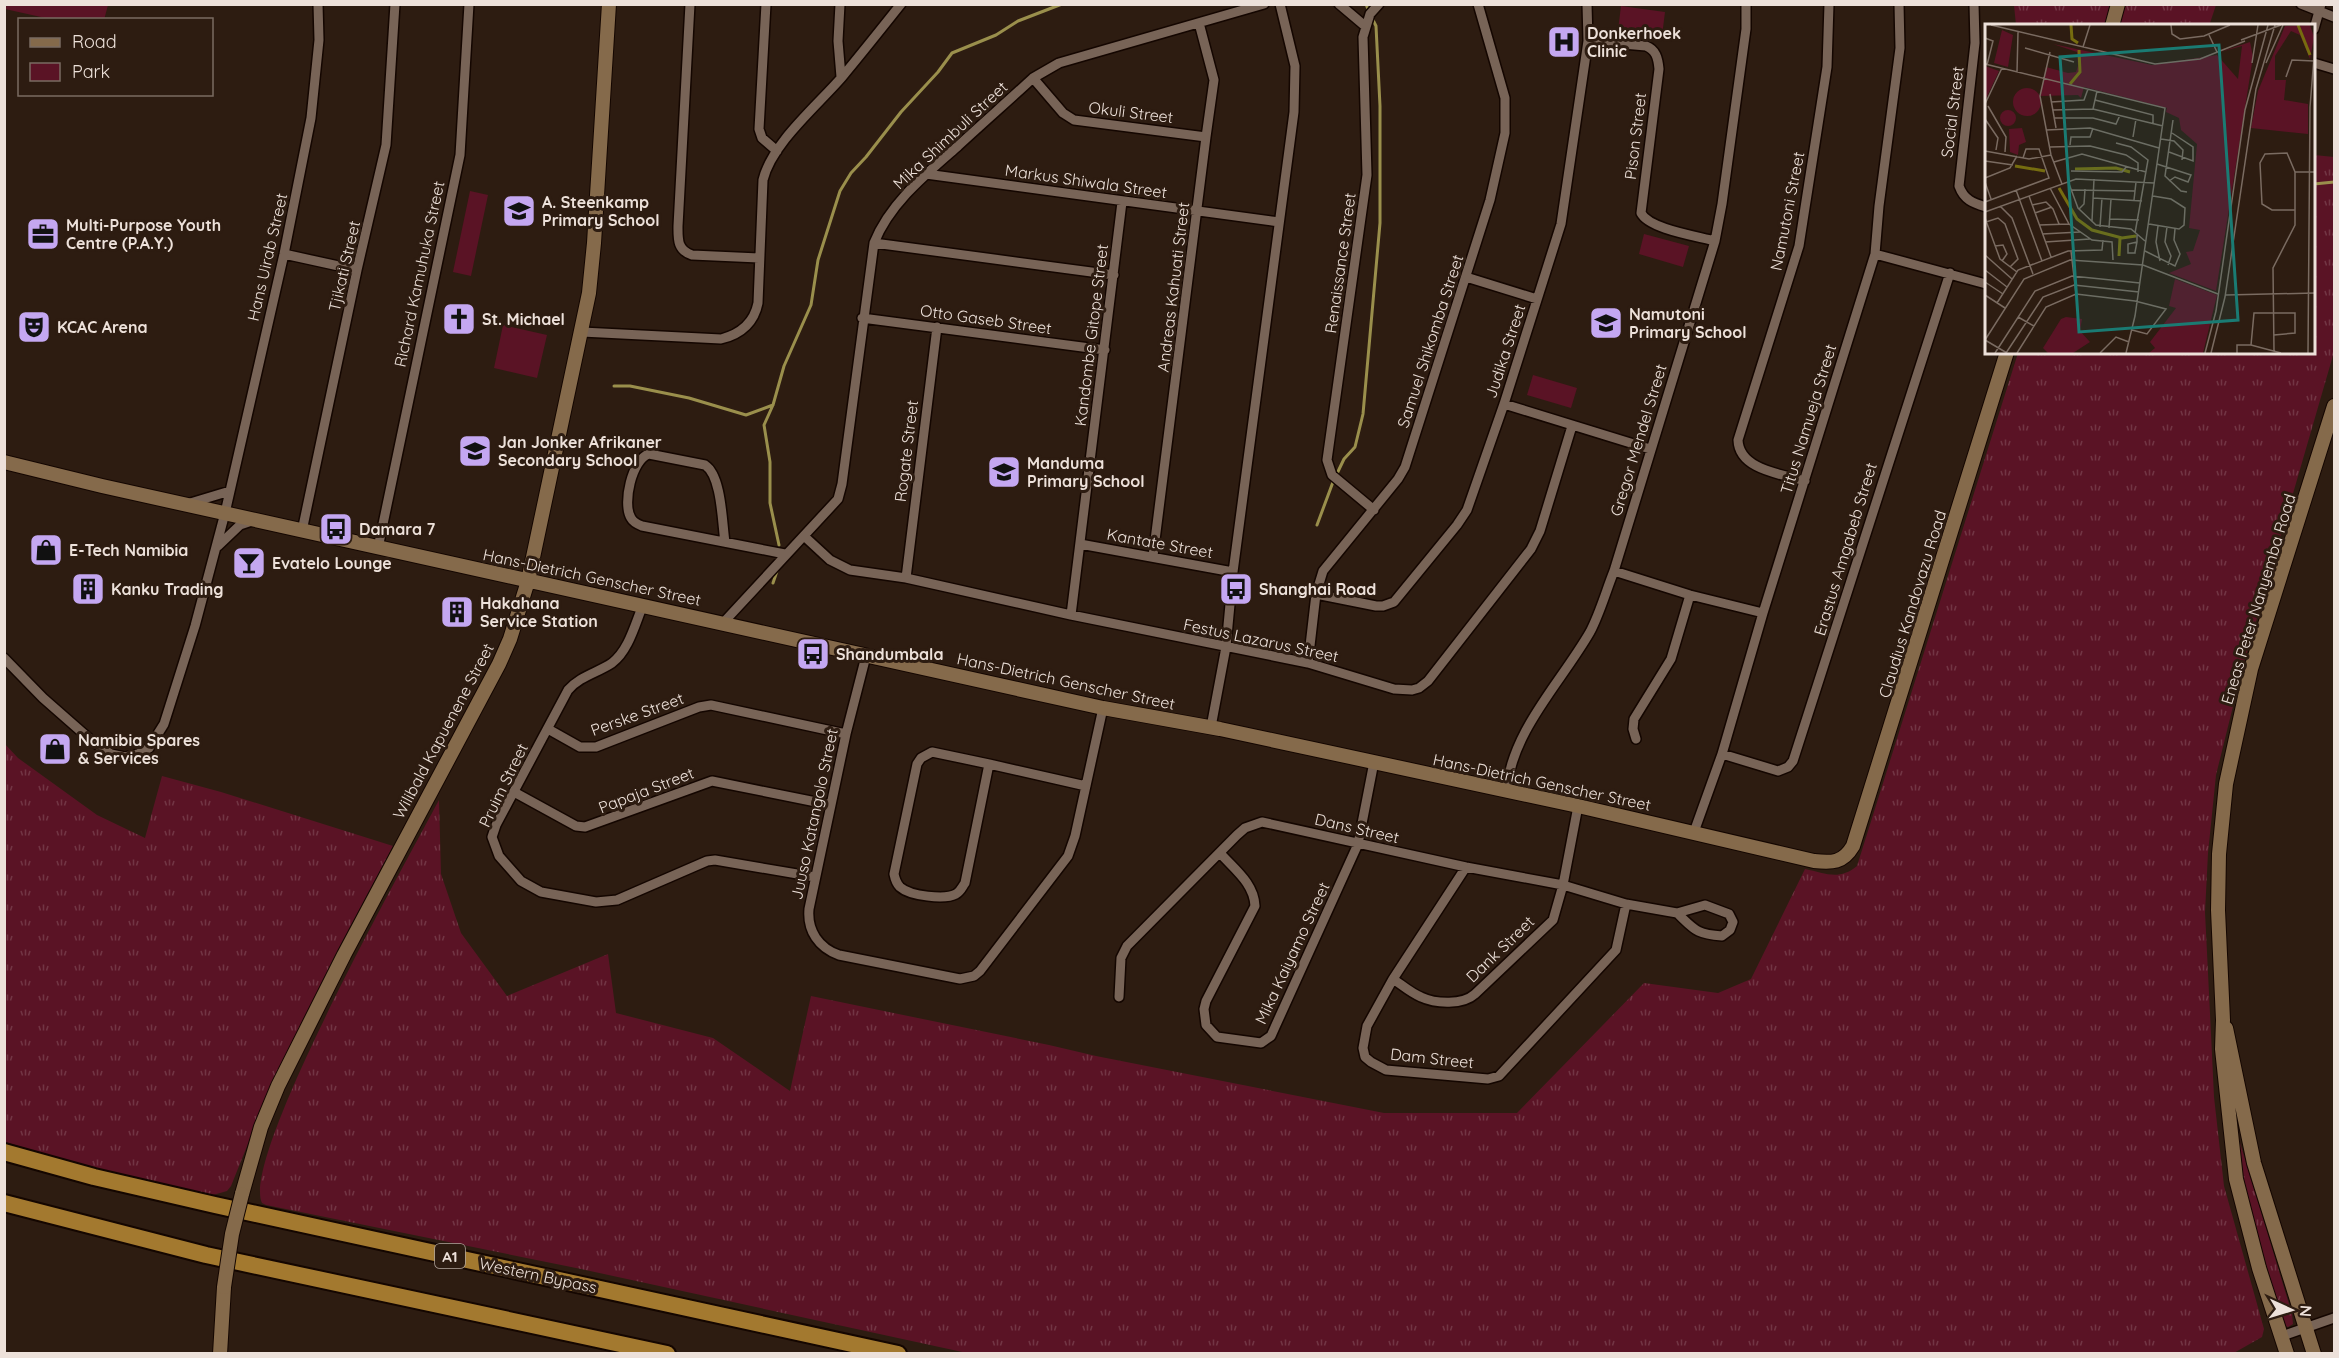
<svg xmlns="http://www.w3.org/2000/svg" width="2339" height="1358" viewBox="0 0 2339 1358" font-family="Quicksand,sans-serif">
<defs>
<pattern id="grass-tufts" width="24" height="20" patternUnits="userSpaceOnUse" patternTransform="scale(1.5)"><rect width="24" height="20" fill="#5a1325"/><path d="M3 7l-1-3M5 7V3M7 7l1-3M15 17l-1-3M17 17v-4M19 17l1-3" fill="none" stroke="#723544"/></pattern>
</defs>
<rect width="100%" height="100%" fill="#2d1c11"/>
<path fill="url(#grass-tufts)" d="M2014,5H2216L2209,26L2016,25Z
M2314,155L2334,157V352L2243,666L2216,775L2208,853L2205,912L2211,1034L2214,1097L2224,1186L2264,1329L2262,1337L2232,1354L967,1353L581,1269L266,1205L262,1203C240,1157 409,857 439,800L441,874L461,933L507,996L608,954L616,1013L713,1038L790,1091L811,996L1049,1045L1096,1056L1384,1113H1517L1644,983L1718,993L1751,979L1805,869C1825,873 1839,881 1857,866L2018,353L2314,352Z
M4,743L18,758L97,815L145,838L162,776L221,792L393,846L335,955L272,1084L231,1186L227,1191L213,1195L96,1169L5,1142Z
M2237,1133L2292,1314L2293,1324L2288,1327L2283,1325L2243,1181Z"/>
<path fill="#5a1325" d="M4,5L5,4L108,5L104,20L50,19L5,9Z
M1621,6L1665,12L1662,36L1618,30Z
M470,191L488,195L471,276L453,272Z
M1644,234L1689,246L1683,267L1639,254Z
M503,325L547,335L537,378L494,368Z
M1533,375L1577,388L1571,408L1527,395Z"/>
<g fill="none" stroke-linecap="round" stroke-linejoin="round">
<path stroke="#9a8f4c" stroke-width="3" d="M1366,4L1369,12
M2314,184L2334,182
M614,386H630L689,398L746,415L773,405
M1317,525L1333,482L1344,459L1355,447L1363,414L1380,223V106L1376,26L1372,18
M779,545L770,503V462L764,425L773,405L784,366L811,305L818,260L840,191L851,173L866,157L901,112L938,72L952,53L996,35L1018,21L1062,4
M773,583L778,568"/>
<defs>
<path id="street" d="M690,4L678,226C678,239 677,250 692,255L759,258
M766,4L759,129L762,138L777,151
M840,4L838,41L841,77
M1339,4L1365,26
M1974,4L1975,43L1959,186C1964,200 1973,203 1986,207
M2301,4L2334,17
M2314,29L2321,4
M1588,41L1646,46C1656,50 1658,58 1659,69L1641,213C1649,229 1697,236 1715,241
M2314,63L2334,69
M1033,78L1063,113L1074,120L1206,137
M926,174L1279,222
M874,243L1114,275
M284,254L357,270
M1875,254L1986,284
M1466,277L1537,299
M862,318L1105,350
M582,332L721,339C741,334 754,323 758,303L763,180C772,143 817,106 842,77C862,53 881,29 901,4
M1504,404L1650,449
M1805,481C1782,474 1739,470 1738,440L1799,246L1827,67L1829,4
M187,504L230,491
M1374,510L1332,475L1327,460L1367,175L1363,37L1370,14L1379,4
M302,531L357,270L386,145L395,4
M804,536L830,560L850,570L906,578L1071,615L1308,663L1394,689L1412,690L1419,688L1428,681L1531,549L1540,531L1572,426
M725,542C722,523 722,476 705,465L649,454C632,459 622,504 631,518C633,522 637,524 642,526L785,554
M1080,544L1233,572
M218,546L240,525L252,521
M378,548L460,155L469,4
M1153,556L1206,137L1214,80L1199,23
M1614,571L1690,595L1763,613
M906,578L937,327
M1316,594L1376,606H1383L1394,602L1457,525L1467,510L1504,404L1561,224L1588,41L1587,4
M643,605C635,624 629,650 612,663C597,673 580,676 568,690L496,825L492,837L499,856L521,881L541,892L596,902L617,900L707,861L715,860L815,877
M1071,615L1122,202
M723,623L838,499L842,484L874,243C890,203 926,174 958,146C983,123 1008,101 1033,78L1059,63L1264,4
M866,656L846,734L809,909C807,931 819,948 839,955L960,979L974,976L980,971L1068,856L1075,836L1103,708
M4,658L43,698L92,741L111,754L125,757L138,754L149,748L164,724L195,626L225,513L284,254L311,118L319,40L318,4
M1308,663L1316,594L1323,571L1398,479L1405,467L1490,200L1505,133V98L1478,4
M1211,727L1226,647L1233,572L1294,112L1295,66L1280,4
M548,729L580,747H596L699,707L711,705L846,734
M1636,739L1633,729L1634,719L1671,659L1690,595
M932,752L989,764L965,883C962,887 961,891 956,894C945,900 910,896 900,887C896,883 895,879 894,874L917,764L921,758Z
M1722,754L1778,771L1788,767L1793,761L1950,273
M989,764L1086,786
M1506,791C1513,729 1560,684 1590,632C1600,613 1606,591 1614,571L1715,241L1722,204L1746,29V4
M514,792L576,826L585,827L712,781L831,805
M1694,832L1722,754L1763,613L1875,254L1879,206L1900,48L1899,4
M1220,853C1234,869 1254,883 1255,906L1206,1001L1204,1009L1206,1025L1217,1037L1261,1043L1271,1036L1275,1027L1358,844L1374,762
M1466,867L1393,979L1367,1026L1363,1048L1365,1057L1371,1062L1386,1070L1488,1079L1499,1076L1616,950L1626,904
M1393,979C1402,985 1411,993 1421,997C1436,1004 1463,1005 1475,994L1553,920L1563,885L1578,806
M1119,997L1121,958L1127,946L1237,835L1245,828L1262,822L1466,867L1563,885L1626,904L1677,913L1705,905L1729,914L1733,922L1730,930L1722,936C1696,934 1695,930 1677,913
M2282,1336L2334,1318"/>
<path id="secondary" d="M2112,26L2118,4
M4,462L102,486L1103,708L1220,729L1578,806L1814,861C1832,863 1843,863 1853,846L2007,352
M2226,1028L2254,1163L2314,1354
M242,1194L261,1127L278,1086L344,955L499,664L510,639L528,581L589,293L594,243L609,4
M220,1354L224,1287
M2287,1354L2259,1268L2236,1179L2222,1049L2223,1020L2218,910L2219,854L2226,784L2251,669L2334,406"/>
<path id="highway" d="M4,1152L94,1177L215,1205L898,1354
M4,1203L206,1255L667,1354"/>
</defs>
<use href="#street" stroke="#140600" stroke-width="12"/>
<use href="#secondary" stroke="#140600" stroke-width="16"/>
<use href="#highway" stroke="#140600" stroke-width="20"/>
<use href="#street" stroke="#786457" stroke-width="9"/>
<use href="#secondary" stroke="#856a4b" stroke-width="14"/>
<use href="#highway" stroke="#a3792f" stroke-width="16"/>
<defs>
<path id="secondary-bridge" d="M224,1287L232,1234L242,1194"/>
</defs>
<use href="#secondary-bridge" stroke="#140600" stroke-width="16" stroke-linecap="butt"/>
<use href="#secondary-bridge" stroke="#856a4b" stroke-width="14"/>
</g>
<defs>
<symbol id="hospital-square" viewBox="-11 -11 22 22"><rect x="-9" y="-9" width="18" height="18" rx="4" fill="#c4a7f1" stroke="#2d1c11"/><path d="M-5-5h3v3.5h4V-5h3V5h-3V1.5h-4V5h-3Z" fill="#111"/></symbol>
<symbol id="school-square" viewBox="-11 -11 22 22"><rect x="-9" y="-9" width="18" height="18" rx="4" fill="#c4a7f1" stroke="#2d1c11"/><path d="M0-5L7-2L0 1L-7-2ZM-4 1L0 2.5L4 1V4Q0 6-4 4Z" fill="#111"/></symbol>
<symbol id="office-square" viewBox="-11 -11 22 22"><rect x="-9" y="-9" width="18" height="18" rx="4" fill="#c4a7f1" stroke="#2d1c11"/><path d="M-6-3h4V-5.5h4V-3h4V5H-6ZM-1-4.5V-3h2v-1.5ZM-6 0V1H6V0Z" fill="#111"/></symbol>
<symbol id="church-square" viewBox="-11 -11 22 22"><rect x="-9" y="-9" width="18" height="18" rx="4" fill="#c4a7f1" stroke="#2d1c11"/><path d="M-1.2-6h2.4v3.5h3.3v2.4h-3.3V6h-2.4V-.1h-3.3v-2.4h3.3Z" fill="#111"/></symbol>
<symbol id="theatre-square" viewBox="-11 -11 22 22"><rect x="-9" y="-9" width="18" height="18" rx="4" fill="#c4a7f1" stroke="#2d1c11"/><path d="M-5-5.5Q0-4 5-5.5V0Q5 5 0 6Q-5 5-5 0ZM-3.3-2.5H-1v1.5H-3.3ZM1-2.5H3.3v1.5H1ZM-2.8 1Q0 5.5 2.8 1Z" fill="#111"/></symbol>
<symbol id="bus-square" viewBox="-11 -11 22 22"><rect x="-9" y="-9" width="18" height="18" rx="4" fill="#c4a7f1" stroke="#2d1c11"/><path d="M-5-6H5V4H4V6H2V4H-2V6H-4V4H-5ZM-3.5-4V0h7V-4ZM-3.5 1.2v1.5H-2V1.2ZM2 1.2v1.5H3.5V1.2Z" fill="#111"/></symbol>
<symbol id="shop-square" viewBox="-11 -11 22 22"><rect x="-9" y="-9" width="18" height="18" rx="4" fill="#c4a7f1" stroke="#2d1c11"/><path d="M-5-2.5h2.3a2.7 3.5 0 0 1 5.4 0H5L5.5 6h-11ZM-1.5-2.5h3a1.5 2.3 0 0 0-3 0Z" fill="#111"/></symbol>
<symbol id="bar-square" viewBox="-11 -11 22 22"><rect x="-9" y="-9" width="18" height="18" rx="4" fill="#c4a7f1" stroke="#2d1c11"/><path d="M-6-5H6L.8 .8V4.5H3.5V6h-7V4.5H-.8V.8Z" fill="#111"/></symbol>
<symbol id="building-square" viewBox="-11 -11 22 22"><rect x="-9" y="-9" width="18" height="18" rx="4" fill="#c4a7f1" stroke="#2d1c11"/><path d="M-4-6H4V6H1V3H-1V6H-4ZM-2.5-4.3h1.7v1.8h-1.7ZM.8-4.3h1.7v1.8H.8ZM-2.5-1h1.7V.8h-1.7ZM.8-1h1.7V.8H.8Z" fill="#111"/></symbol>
</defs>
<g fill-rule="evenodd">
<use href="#hospital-square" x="1545" y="23" width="38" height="38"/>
<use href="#school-square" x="500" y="192" width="38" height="38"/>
<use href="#office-square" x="24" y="215" width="38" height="38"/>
<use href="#church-square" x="440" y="300" width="38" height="38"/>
<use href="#school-square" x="1587" y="304" width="38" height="38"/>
<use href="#theatre-square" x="15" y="308" width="38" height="38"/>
<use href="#school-square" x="456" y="432" width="38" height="38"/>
<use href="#school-square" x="985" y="453" width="38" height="38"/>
<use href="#bus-square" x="317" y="510" width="38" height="38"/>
<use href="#shop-square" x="27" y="531" width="38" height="38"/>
<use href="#bar-square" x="230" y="544" width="38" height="38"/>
<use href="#building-square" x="69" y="570" width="38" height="38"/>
<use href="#bus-square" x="1217" y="570" width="38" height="38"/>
<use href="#building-square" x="438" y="593" width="38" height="38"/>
<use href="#bus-square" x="794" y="635" width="38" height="38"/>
<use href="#shop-square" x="36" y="730" width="38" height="38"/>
</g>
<g text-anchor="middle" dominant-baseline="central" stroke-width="6" stroke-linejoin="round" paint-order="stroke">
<rect fill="#2d1c11" stroke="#b3a69e" stroke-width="1.5" x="435" y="1244" width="30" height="24" rx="4.5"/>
<g font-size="15" font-weight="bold" fill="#ede1da">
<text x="450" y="1256">A1</text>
</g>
<g font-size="16" font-weight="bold" fill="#ede1da" stroke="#2d1c11" text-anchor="start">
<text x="1587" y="33">Donkerhoek<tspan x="1587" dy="18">Clinic</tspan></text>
<text x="542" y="202">A. Steenkamp<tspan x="542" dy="18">Primary School</tspan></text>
<text x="66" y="225">Multi-Purpose Youth<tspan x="66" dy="18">Centre (P.A.Y.)</tspan></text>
<text x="1629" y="314">Namutoni<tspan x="1629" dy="18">Primary School</tspan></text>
<text x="482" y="319">St. Michael</text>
<text x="57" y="327">KCAC Arena</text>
<text x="498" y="442">Jan Jonker Afrikaner<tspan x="498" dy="18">Secondary School</tspan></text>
<text x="1027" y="463">Manduma<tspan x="1027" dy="18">Primary School</tspan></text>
<text x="359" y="529">Damara 7</text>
<text x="69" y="550">E-Tech Namibia</text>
<text x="272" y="563">Evatelo Lounge</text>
<text x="111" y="589">Kanku Trading</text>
<text x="1259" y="589">Shanghai Road</text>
<text x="480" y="603">Hakahana<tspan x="480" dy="18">Service Station</tspan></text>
<text x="836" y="654">Shandumbala</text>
<text x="78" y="740">Namibia Spares<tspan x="78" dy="18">&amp; Services</tspan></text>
</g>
<g font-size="16" fill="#ede1da" stroke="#2d1c11">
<text transform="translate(1131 112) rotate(7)">Okuli Street</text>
<text transform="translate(1952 112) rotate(-83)">Social Street</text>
<text transform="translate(950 135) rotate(-43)">Mika Shimbuli Street</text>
<text transform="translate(1635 136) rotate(-83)">Pison Street</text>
<text transform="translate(1086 181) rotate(8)">Markus Shiwala Street</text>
<text transform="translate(1787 211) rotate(-79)">Namutoni Street</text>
<text transform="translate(267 257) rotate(-77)">Hans Uirab Street</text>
<text transform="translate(1340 263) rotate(-82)">Renaissance Street</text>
<text transform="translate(344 266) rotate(-77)">Tjikati Street</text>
<text transform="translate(419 274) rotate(-78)">Richard Kamuhuka Street</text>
<text transform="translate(1173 287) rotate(-83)">Andreas Kahuati Street</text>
<text transform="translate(986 319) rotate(8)">Otto Gaseb Street</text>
<text transform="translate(1091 335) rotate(-83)">Kandombe Gitope Street</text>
<text transform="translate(1430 341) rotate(-72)">Samuel Shikomba Street</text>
<text transform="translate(1505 351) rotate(-72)">Judika Street</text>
<text transform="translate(1808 419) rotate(-73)">Titus Namueja Street</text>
<text transform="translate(1638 440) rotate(-73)">Gregor Mendel Street</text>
<text transform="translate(906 451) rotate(-83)">Rogate Street</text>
<text transform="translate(1160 543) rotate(10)">Kantate Street</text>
<text transform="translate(1845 549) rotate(-73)">Erastus Amgabeb Street</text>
<text transform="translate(592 577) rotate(12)">Hans-Dietrich Genscher Street</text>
<text transform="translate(2258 599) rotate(-73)">Eneas Peter Nanyemba Road</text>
<text transform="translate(1912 604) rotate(-73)">Claudius Kandovazu Road</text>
<text transform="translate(1261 640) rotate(12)">Festus Lazarus Street</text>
<text transform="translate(1066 681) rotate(12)">Hans-Dietrich Genscher Street</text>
<text transform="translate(637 714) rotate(-20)">Perske Street</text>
<text transform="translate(443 731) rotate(-62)">Wilibald Kapuenene Street</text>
<text transform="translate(1542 782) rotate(12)">Hans-Dietrich Genscher Street</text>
<text transform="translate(503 785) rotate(-64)">Pruim Street</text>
<text transform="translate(646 790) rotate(-21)">Papaja Street</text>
<text transform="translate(814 814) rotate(-78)">Juuso Katangolo Street</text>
<text transform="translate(1357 828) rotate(13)">Dans Street</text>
<text transform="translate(1500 949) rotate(-44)">Dank Street</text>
<text transform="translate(1292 953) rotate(-65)">Mika Kaiyamo Street</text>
<text transform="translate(1432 1058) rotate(6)">Dam Street</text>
<text transform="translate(538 1275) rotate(12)">Western Bypass</text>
</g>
</g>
<g transform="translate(1985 24)">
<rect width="330" height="330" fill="#2d1c11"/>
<path d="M325,1L329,13L325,35L315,11L306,7L290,32V56H301L299,76L323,80V110L266,104L273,67L300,2ZM17,6L28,11L23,43L9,39ZM265,18L268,33L231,267L184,249L206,240L201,228L208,227L215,206L204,204L212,120L196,106L194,94L181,88L182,84L99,63L96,74L93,71L55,72L61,43L83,49L91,48L93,42L92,28L68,20L167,41L232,31L253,55L257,22L235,28ZM37,104L41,118L34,121L33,131L25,128L24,105ZM190,255L232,271L218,329H164L170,324L165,318L191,284L184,282Z" fill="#5a1325"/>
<path d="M0,42L14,47L0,77Z" fill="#5a1325"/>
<path d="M28 78a14 14 0 1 1 28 0a14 14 0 1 1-28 0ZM15 94a8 8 0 1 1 16 0a8 8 0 1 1-16 0ZM81,293L97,295L95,307L105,318L88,329H63L58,324L76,295Z" fill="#5a1325"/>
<path fill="none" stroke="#766c0f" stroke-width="3" d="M86,1L87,15L93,19M313,1L325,31M85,60L95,48L94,26M30,142L60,147M90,145L131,144L145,148M74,164L92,195L107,206L137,214L151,212M134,232L135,214"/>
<path fill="none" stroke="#7a6b61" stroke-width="1.5" d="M6,1L170,40L215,35L260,17M186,1L187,10L195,15L219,12L245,1M224,11L232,28M0,14L8,17L2,41M256,16L296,1M98,23L105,1M40,24L89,38M65,28L55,72L66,131L77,160M267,39L273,1M281,39L298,1M0,40L180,84L150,292L141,329M32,48L33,8M301,53L307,36L329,37M65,70L71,104M110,76L168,91V99M66,78L99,76L103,65M0,80L17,44M3,82L21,113L20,128M108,85L112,67M68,86L108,85L178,102M69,94H108L131,100L135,91M0,95L13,114L11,126M187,103L188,96L180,152L196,167L202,168M61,106L105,104L174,124M148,113L151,95M176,115L189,117L198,126L197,136M131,119L146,123L163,136L150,209M85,121L86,113H105L108,104M65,123L105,122L141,131L153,139V148M0,127L44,135L66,131M184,128L208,137V123L187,109M0,137L28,141M69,138L97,130L161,148M172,140L206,151L203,158L190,153L184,157M86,147L137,148L142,142M310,148H330M0,154L25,144L32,132M83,157L93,184L111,201L146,205L160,217M0,158L6,175M65,164L84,200L107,216L127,218L128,236M31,166L57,237M87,166L150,167M44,172L66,233M108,174L157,177M149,176L151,158M0,178L64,154L54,125H41L38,134M47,181L61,178L68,185L74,200M15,182L27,194L48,250M94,185L99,180L100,165M0,188L91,155L169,159M50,189L67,183M0,194L15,235L32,248M125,195L154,196M107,197L109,155M1,198L13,194L20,200L33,235L25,243M164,200L194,205L199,201L200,184L186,175L168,172M54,201L84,200M173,202L171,218L175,237M115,203L117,174M182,203L180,218L186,232L183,241M124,204L126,175M57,210L95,208M60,218L105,215M152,218L143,220V229H150V228L152,218V211M10,222L18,221L22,230L17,237M86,227L91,270M160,227L190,242L195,230L189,216L190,205M0,231L27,255M0,246L22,263M0,258L18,270M0,271L20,284M241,271L330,269M12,279L33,246L83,227L117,226L118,216M33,293L49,302M0,316L39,255L85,236L158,241L233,270M0,316L22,329M266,321L269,289H310V309L289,311M289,327L288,244L310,201V148L302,129L280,130L275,139L277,180L287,186H310M10,329L50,267L87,252L155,259M21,329L58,273L89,261L154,268M32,329L61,283L91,270L150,277L181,285L162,310L147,306M115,329L131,313L144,318M220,329L231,287L260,86L283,1M226,329L240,273L271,65L290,1M252,329V321H266L296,329M323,329L325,83L330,21"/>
<path fill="#1a7b73" fill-opacity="0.15" stroke="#1a7b73" stroke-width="3" d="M234,21L253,296L94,308L75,33Z"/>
<rect width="330" height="330" fill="none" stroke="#ede1da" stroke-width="3"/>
</g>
<rect width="2339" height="1358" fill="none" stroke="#ede1da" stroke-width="12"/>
<rect x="18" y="18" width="195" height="78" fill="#2d1c11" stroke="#7a6b61" stroke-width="1.5"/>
<rect x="30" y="38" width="30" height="9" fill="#856a4b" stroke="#7a6b61" stroke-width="1.5"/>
<text x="72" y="48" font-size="18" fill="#ede1da">Road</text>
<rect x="30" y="63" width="30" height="18" fill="#5a1325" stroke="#7a6b61" stroke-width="1.5"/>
<text x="72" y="78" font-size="18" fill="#ede1da">Park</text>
<g transform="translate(2291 1310) rotate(94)" stroke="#2d1c11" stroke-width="4.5" paint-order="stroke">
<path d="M0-4.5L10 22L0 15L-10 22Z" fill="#ede1da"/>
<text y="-9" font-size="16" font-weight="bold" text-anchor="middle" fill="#ede1da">N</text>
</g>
</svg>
